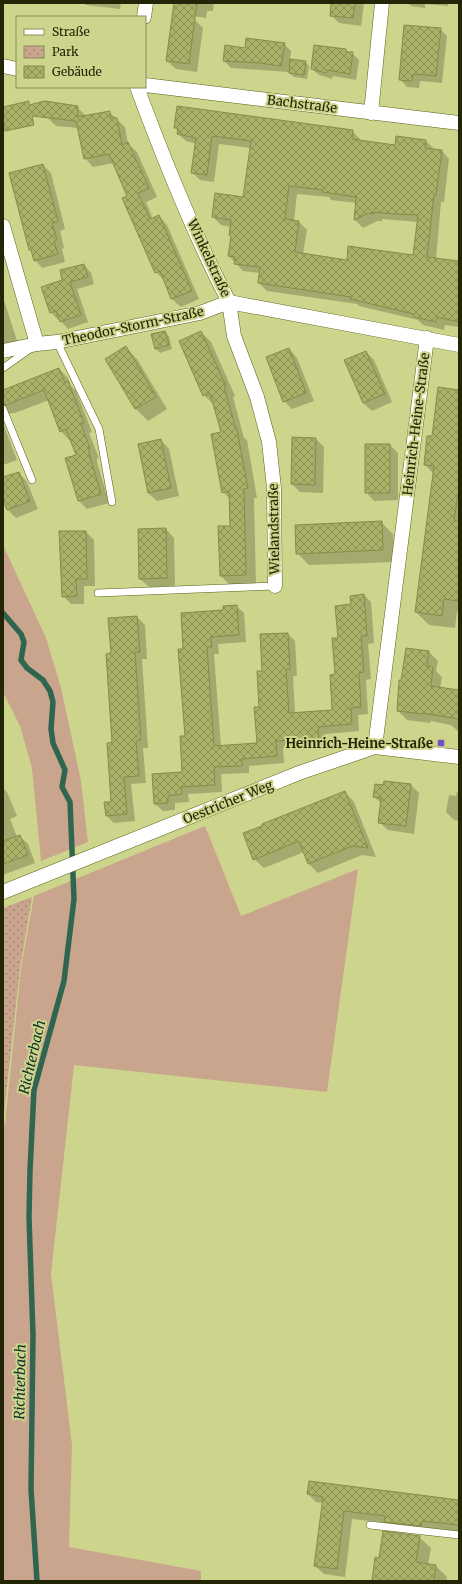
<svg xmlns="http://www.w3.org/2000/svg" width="462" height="1584" viewBox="0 0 462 1584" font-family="Merriweather,serif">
<defs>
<pattern id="park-dots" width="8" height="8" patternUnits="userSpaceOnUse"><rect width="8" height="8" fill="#caa58e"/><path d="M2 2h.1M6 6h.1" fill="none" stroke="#a48672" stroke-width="1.8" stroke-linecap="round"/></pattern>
<pattern id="building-cross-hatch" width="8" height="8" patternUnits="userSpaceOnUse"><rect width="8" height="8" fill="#aab169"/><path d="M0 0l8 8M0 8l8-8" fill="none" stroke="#8a9054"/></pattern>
</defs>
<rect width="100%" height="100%" fill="#cdd48b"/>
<path fill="#caa58e" d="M3,545L46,638L61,688L81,781L88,842L41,861L32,768L20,726L3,692Z
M205,826L241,916L358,869L327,1092L74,1065L51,1274L72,1445L69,1547L201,1571V1581H3V1124H5L21,968L34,896Z"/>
<path fill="url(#park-dots)" d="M32,897L20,968L3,1123V908Z"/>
<path fill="#0003" fill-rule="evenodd" d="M84,3H121L120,9L86,5Z
M187,3H214L213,11H207L206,18L193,16Z
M332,3H364L361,26L339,23L331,15Z
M408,3H449L448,6L425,4V8L411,6Z
M194,19L203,28L197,72L176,69L167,61Z
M440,29L447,36L442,83L420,81L419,88L407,87L400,79Z
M284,44L291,51L290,60L305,62L309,66L307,79L294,77L288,72L231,68L224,61L226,46L246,49Z
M346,50L349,53H352L359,60L356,80L333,76L332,79L319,75L312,69Z
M77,107L86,116L109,112L125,127L128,144L137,152L157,197L146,202L153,219L159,216L167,225L199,299L181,307L172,299L165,281L156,272L128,197L114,163L93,167L85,158L79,128L56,126L47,117Z
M175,127L352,131L360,139V141L396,147L426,141L434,149L442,151L449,159L444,202H441L436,259L459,262V327L445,325L444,330L423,325L418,320L359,306L357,304L267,291L259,283L260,273L243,271L229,256L232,237L230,235L231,227L221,225L213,217L216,194L244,198L251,148L219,144L214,182L200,180L192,172L196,144L186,141L178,134V131ZM297,194L329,197L331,200L357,203L355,220L363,228L377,221H382V219L418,222L414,256L347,261L303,254L307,230L299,222L294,221Z
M43,165L51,173L65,229L60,231L64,248L62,249L65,262L42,268L35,260L30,249Z
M84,265L91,273L94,284L77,289L88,322L68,329L59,319L58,320L51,312L63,281Z
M3,297L19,347L3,348Z
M165,332L169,336L172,349L160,353L156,349Z
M201,332L211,342L235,396L233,397L244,438L247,440L257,498H254L256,585L231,586L221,576L231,527L230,499L223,492L222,433L214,405L204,395Z
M125,347L137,359L167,409L148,421L136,409L106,359Z
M289,349L297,358L314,401L292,409L284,401Z
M366,352L374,360L392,402L372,411L363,403L346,360Z
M59,369L68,378L71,386L76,391L92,432L89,433L99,458H97V462L109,503L87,509L79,501L78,456L71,439L69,440L61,431L49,400L15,413H11L3,418V391Z
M459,391V612L457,611L455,628L429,625L416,612L434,474L425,465L433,437Z
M3,423L17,460L3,465Z
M316,439L324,447L323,493L300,492L292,484Z
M161,440L169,449L179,496L157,501L148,493Z
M390,445L398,453V500L374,501L366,492Z
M19,473L27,482L38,509L16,518L8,510L3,497V478Z
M381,522L393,534L395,562L309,565L297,553Z
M166,529L174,538L175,586L149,587L140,579Z
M60,532H86L94,540L95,586H84V604H71L63,596Z
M364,595L371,602L374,643L368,644L371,679L366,680L368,714L358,715L359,731L325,734L326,748L313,749L310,747L283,748L284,763L249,766V773L221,774L222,792L188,794L189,802L175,803V810L163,811L155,804L184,773L186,737L184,649L224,611L236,606L244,613L246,642L218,644L219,654H214L221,747L258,744L263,672L288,634L295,641L297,676H293L295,713L333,711L339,639L352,605Z
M137,617L145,625L147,659H142L148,748H143L146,783L131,784L135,821L114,823L107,816L112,803L114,743L112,654Z
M429,652L438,661L436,671L442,677L440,689L459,691V732L451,725L431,721L430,723L407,720L398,711Z
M411,785L419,793L414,834L388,830L379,822L382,804L374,797Z
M3,788L7,792L17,816L10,819L17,837L19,836L28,844L35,863L3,875Z
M345,792L354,802L376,857L362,855L318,873L308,863L304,852L264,868L254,859Z
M457,792H459V821L454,820L446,812L449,795L456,796Z
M308,1494L459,1501V1532L393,1529L387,1523L352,1519L345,1577L324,1574L315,1566L324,1503L316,1502Z
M419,1537L431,1548L428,1565L436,1566L447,1577L446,1581H368L373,1578L380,1559Z"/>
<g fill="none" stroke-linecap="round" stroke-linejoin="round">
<path stroke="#30664f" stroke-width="5.5" d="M3,613L21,634L24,642L21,660L27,668L43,680L50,691L53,702L51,729L53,743L65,770L62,787L70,802L74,899L64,981L34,1090L30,1170L29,1217L33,1335L31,1489L37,1581"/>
</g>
<path fill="url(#building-cross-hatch)" stroke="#878c46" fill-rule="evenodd" d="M174,3H197L189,64L166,61Z
M331,3H355L353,18L330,16Z
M404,25L441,28L436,76L413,74L412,81L399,80Z
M246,38L285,43L281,66L260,63L223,61L225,45L245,48Z
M314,45L346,49V52H353L350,74L327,70L326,73L311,69Z
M290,59L306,61L304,75L289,73Z
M29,101V105L45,101L78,106L77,117L110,111L111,117L117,118L122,145L128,142L149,188L138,193L150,219L159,215L192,291L171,299L160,271L155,273L122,198L127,196L109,154L84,159L76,121L32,116L34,125L5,131L3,122V107Z
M177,106L353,130L352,139L395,145L396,136L426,140L425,148L442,150L436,195H434L427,257L459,261V322L437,317L436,322L414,317V314L350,299L351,297L258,283L260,267L234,264L235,257L228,256L231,236L229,235L231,220L212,217L215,193L243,197L251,141L212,136L207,175L191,173L196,138L177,134L178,128H174ZM289,186L323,190L322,192L356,197L354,220L369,213L374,214V212L394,214L418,215L413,255L348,246L347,260L295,252L299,221L285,219Z
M43,164L58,221L52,223L57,240L54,241L58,254L34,261L31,250H29L9,173Z
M84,264L88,277L70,282L81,315L60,322L56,311L50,313L41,287L62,280L60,270Z
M165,331L169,345L155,349L151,334Z
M201,331L226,386L224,387L236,429H237L243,462L248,488L244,489L246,575L220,576L218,526H230L229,491L222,493L211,434L221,432L210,393L203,396L179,341Z
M126,346L156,397L135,409L105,359Z
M289,348L306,393L283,402L266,357Z
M366,351L385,394L363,403L344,360Z
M59,368L65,383L68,381L84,423L81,424L90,449H89V453L101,494L78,501L65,458L76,455L66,429L60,432L44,390L6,405L3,404V390Z
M438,387L459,390V487L454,521H459V601L444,599L442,616L415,612L434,466L424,465L427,436H432Z
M292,437L316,438L315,485L291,484Z
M161,439L171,488L148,493L138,444Z
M365,444H390V493H365Z
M19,472L30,501L7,510L3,500V477Z
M382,521L383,550L296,554L295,525Z
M166,528L167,578L139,579L138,529Z
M59,531H86L87,579H76L77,596L62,597Z
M364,594L367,636H361L364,672L359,673L361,707L351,708L352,724L318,727L319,741L304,742V739L276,741L277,756L242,759V766L214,767L215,785L181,787L182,794L168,796V803L154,804L152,774L182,772L180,736H185L178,649H183L181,613L223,610V606L237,605L239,635L211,637L212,647H207L214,746L257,743L254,707H259L257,671H262L260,634L288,633L290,669H286L289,713L332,710L330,675L335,674L332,638H338L335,606L351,604L350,596Z
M137,616L140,652H135L141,740L136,741L139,776L124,777L127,814L106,816L104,802H111L107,743L112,742L106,654L111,653L108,618Z
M406,648L429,651L427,666L433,667L431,686L459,690V719L422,713V714L397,711L399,680H401Z
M384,781L411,784L406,826L378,823L381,798L373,797L375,784L383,785Z
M345,791L368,848L352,846L308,864L299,841L253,860L243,833L262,826V824Z
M20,835L28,855L3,864V841Z
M309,1481L459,1500V1525L422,1521L421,1526L384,1522L385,1516L344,1511L337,1569L314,1566L323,1497L307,1494Z
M383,1531L420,1536L416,1562L436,1565L434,1581H372L375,1557L379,1558Z"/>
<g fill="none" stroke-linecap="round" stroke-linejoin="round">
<defs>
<path id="service" d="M57,342L99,429L112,502
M3,368L30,349
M3,409L32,480
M98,593L275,586
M370,1525L459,1535"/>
<path id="minor" d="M144,17L146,3
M3,66L17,69
M145,85L459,123
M137,87C164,160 193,233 229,302L459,345
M371,113L382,3
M3,226L37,344
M3,351L37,344L57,342L200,313L229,302L234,336L257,397L269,442L274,488L275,586
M375,747L427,338
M3,892L299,773L375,747L459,757"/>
</defs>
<use href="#service" stroke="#5c6117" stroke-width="8"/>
<use href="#minor" stroke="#5c6117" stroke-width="15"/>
<use href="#service" stroke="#fff" stroke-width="7"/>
<use href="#minor" stroke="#fff" stroke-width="14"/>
</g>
<rect fill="#7450c9" stroke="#cdd48b" stroke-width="1.5" x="437" y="739" width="8" height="8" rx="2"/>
<g text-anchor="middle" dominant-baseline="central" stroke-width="4" stroke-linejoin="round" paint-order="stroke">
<g font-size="13" fill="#232507" stroke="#cdd48b">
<text transform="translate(302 104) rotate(7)">Bachstraße</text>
<text transform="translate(209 258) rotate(65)">Winkelstraße</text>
<text transform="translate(133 326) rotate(-12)">Theodor-Storm-Straße</text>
<text transform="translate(416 424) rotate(-83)">Heinrich-Heine-Straße</text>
<text transform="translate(274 529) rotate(-91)">Wielandstraße</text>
<text transform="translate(228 802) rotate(-22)">Oestricher Weg</text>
</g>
<g font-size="13" font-weight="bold" fill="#232507" stroke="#cdd48b" text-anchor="end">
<text x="433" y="743">Heinrich-Heine-Straße</text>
</g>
<g font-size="14" font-style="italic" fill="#0d3128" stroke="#cdd48b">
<text transform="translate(32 1057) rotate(-77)">Richterbach</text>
<text transform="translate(20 1382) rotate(-89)">Richterbach</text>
</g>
</g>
<rect width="462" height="1584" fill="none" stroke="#232507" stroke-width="8"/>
<rect x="16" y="16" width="130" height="72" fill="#cdd48b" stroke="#898e56"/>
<rect x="24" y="29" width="20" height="6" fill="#ffffff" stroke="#898e56"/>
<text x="52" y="36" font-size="12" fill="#232507">Straße</text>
<rect x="24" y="46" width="20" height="12" fill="url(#park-dots)" stroke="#898e56"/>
<text x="52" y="56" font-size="12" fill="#232507">Park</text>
<rect x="24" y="66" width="20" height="12" fill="url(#building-cross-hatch)" stroke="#898e56"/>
<text x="52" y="76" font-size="12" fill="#232507">Gebäude</text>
</svg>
